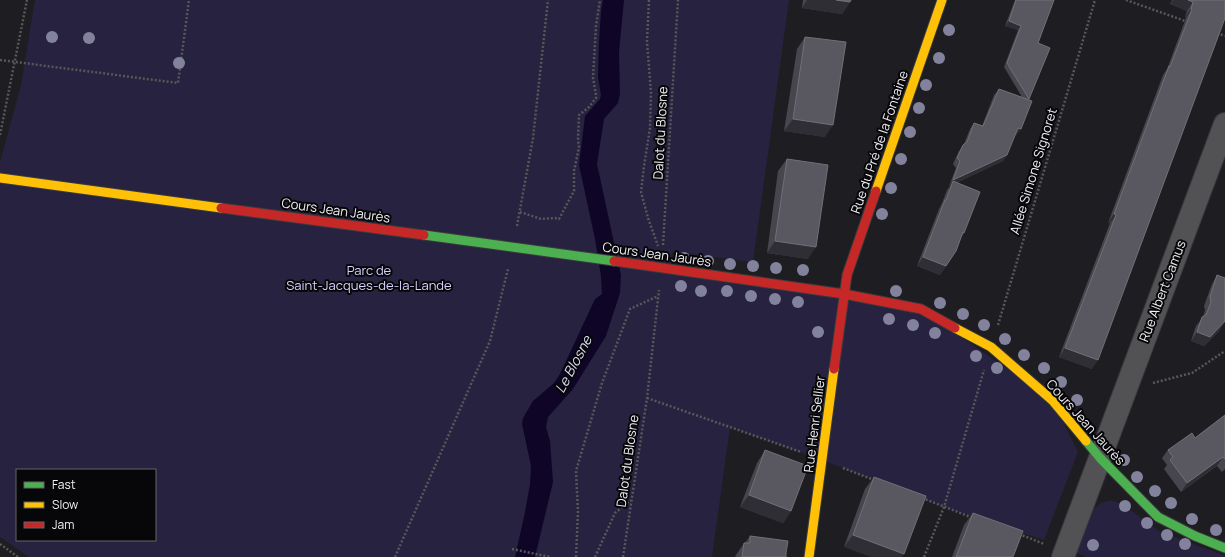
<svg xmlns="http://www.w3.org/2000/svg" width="1225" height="557" viewBox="0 0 1225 557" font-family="Manrope,sans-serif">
<rect width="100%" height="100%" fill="#1e1e22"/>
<path fill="#26223f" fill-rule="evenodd" d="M35,0H789L753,262L672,252L670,269L921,309L1052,400L1078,452L1044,540L944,507L822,460L730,427L712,557H29L0,537V162L21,85ZM17,470H155V540H17Z
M1111,500L1122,504L1159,531L1225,556V557H1087L1074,552L1091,511L1101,503Z"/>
<path fill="#0f0627" d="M603,0H624L619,52L620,94L618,103L604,119L597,164L621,275L620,293L606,336L573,389L548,417L546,427L550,441L553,482L535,557H515L525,512L530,484L531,466L522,424L523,418L533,401L554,383L560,374L595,299L602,294L601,276L595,239L579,165L585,116L600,99L601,95L598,77L599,43L601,11Z"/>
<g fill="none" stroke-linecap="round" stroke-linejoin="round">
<defs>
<path id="street" d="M1063,557L1225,124"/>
<path id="fast" d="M424,235L614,261
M1086,441L1100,458L1158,517L1195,536L1225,548"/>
<path id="slow" d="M0,178L221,208
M876,191L942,0
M955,328L991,347L1052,400L1086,441
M809,557L834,369"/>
<path id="jam" d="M221,208L424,235
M614,261L844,294L921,309L955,328
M834,369L847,275L876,191"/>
</defs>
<use href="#street" stroke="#3a3a3d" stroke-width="24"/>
<use href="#fast" stroke="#3a3a3d" stroke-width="11"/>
<use href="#slow" stroke="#3a3a3d" stroke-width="11"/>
<use href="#jam" stroke="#3a3a3d" stroke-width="11"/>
<path stroke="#58585a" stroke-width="2.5" stroke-dasharray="2 2" stroke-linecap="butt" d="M649,0L647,41L651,93L650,128L644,166L641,192L648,218L658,246
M1126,0L1188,22
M1217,33L1225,36
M0,60L178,83L189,0
M0,135L27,0
M520,212L541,219L555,218L559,219L574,191V171L579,147L578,140L579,115L589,107L596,98V95L593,78L596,26L600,0
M517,226L533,138L548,0
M663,245L678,0
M998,325L1095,0
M1153,383L1192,373L1225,351
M647,398L801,452
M843,468L874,480
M922,498L973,518
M1019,534L1044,544
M0,544L18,557
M512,549L550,557
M395,557L490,341L508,269
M576,557L578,512L576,471L602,383L630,309L658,296
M595,557L615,513L631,500
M623,557L647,398L659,290
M924,557L944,507L984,370"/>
<use href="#street" stroke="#525255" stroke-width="22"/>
<use href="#fast" stroke="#4caf50" stroke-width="9"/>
<use href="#slow" stroke="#ffc107" stroke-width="9"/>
<use href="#jam" stroke="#c62828" stroke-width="9"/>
</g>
<g fill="#83829c">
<circle cx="949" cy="30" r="6"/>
<circle cx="52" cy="37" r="6"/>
<circle cx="89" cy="38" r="6"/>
<circle cx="939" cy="58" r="6"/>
<circle cx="179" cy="63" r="6"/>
<circle cx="926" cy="85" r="6"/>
<circle cx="919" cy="108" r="6"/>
<circle cx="910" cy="132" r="6"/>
<circle cx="901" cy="159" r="6"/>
<circle cx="891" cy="188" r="6"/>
<circle cx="882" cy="214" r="6"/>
<circle cx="684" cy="258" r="6"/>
<circle cx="708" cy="261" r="6"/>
<circle cx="730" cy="264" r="6"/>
<circle cx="753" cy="266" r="6"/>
<circle cx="776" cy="268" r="6"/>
<circle cx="803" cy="270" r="6"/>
<circle cx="681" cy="286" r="6"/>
<circle cx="701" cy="291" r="6"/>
<circle cx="727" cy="291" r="6"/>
<circle cx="896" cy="291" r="6"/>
<circle cx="751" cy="296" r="6"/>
<circle cx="775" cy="299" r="6"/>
<circle cx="798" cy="302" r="6"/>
<circle cx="940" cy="303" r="6"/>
<circle cx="963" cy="314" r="6"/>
<circle cx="889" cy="319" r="6"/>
<circle cx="913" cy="325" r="6"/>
<circle cx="984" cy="325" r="6"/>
<circle cx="818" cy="332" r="6"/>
<circle cx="935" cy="333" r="6"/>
<circle cx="1005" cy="339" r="6"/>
<circle cx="1024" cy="355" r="6"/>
<circle cx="976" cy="356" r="6"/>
<circle cx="997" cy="368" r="6"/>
<circle cx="1044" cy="368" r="6"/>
<circle cx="1061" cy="382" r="6"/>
<circle cx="1077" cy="400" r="6"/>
<circle cx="1124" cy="460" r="6"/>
<circle cx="1137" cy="477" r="6"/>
<circle cx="1155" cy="491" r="6"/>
<circle cx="1171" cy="503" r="6"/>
<circle cx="1125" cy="506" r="6"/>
<circle cx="1192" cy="519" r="6"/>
<circle cx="1147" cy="523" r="6"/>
<circle cx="1216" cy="530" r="6"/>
<circle cx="1167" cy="535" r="6"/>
<circle cx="1185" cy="544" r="6"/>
<circle cx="1093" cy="545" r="6"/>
</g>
<path fill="#47464e" d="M803,0H851L850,2L842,14L802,8Z
M1015,0H1054L1038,43L1050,48L1028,100L1021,129L1016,135H1015L1003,161L956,183L964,233L960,239L946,266L940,275L917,266L939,209L942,203L947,190L951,185L949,186L956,168L953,164L959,151L964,144L970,129L974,123L982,126L994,95L999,89L1022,97L1004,67L1018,30L1005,26Z
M1172,0H1225L1092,369L1059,357L1110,223H1108L1163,75L1167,69L1186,18L1185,17L1187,11L1170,4Z
M805,37L825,137L784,131L797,49Z
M787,159L808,259L767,253L778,171Z
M1217,275L1225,278V323H1224L1219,331L1204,346L1191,341L1196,326L1203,317L1205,310L1204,306L1212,284Z
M1225,415V469L1222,472L1217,466L1181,492L1164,469L1167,465L1162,458L1168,450L1195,438Z
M765,450L791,511L783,523L740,507L757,463Z
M874,477L926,496L844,547L865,489Z
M973,513L1013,557H952L964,525Z
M750,536L786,553V557H735L736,555L744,543H745Z"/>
<path fill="#2f2e35" d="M807,0H836L850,2L842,14L802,8Z
M1173,0H1188L1193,2L1187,11L1170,4Z
M1191,9H1192L1186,18L1185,17Z
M1009,21L1021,26L1018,30L1005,26Z
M793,119L833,125L825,137L784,131Z
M1018,128L1021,129L1016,135L1014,134Z
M1007,155L1003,161L952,185L953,181L951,185L949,186L953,180Z
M1114,214L1116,215L1110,223H1108Z
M775,241L816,247L808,259L767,253Z
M923,257L946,266L940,275L917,266Z
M1225,319V323H1224L1219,331L1204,346L1191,341L1197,332Z
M1065,348L1098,360L1092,369L1059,357Z
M1223,457L1217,466L1181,492L1187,483Z
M749,495L791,511L783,523L740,507Z
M853,535L904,554L902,557H871L844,547Z"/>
<path fill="#595860" stroke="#707077" d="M836,0H851L850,2Z
M1016,0H1054L1038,43L1050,48L1029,99L1007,63L1021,26L1009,21Z
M1188,0H1225V18L1098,360L1065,348L1116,215L1114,214L1169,66L1170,67L1192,9H1191L1193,2Z
M805,37L846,42L833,125L793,119Z
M999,89L1032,101L1021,129L1018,128L1007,155L953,180L960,161L957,158L963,145L967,142L974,123L983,126Z
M787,159L828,165L816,247L775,241Z
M953,181L980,192L964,233L963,232L956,251L946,266L923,257L945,200H946Z
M1217,275L1225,278V321L1210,337L1197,332L1202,317L1206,315L1211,302L1210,297Z
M1225,415V459L1223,457L1187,483L1170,460L1173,457L1168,450L1192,433L1195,438Z
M765,450L808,466L791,511L749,495Z
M874,477L926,496L904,554L853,535Z
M973,513L1023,531L1013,557H956Z
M750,536L788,541L786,553V557H742L744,543H750Z"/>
<g text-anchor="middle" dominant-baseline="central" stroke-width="4" stroke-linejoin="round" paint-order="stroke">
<g font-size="13" fill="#efeff3" stroke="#07070a">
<text transform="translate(660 133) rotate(-87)">Dalot du Blosne</text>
<text transform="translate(879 142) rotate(-71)">Rue du Pré de la Fontaine</text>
<text transform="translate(1033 171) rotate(-73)">Allée Simone Signoret</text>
<text transform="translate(336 210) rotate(8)">Cours Jean Jaurès</text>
<text transform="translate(657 254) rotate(8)">Cours Jean Jaurès</text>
<text transform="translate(1162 291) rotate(-69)">Rue Albert Camus</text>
<text transform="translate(1086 422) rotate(48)">Cours Jean Jaurès</text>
<text transform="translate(814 424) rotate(-83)">Rue Henri Sellier</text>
<text transform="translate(627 461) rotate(-82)">Dalot du Blosne</text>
</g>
<g font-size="13" fill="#d5d3ff" stroke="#07070a">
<text x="369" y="270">Parc de<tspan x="369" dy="15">Saint-Jacques-de-la-Lande</tspan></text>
</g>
<g font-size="14" font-style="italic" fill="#dbdaf7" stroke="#07070a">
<text transform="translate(573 364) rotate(-62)">Le Blosne</text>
</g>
</g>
<rect x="16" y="469" width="140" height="72" fill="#07070a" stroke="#646467"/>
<rect x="24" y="482" width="20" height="6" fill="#4caf50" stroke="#646467"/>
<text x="52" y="489" font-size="12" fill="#efeff3">Fast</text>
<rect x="24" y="502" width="20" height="6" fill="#ffc107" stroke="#646467"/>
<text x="52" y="509" font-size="12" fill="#efeff3">Slow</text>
<rect x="24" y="522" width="20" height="6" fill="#c62828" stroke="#646467"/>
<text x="52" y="529" font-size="12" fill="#efeff3">Jam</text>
</svg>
